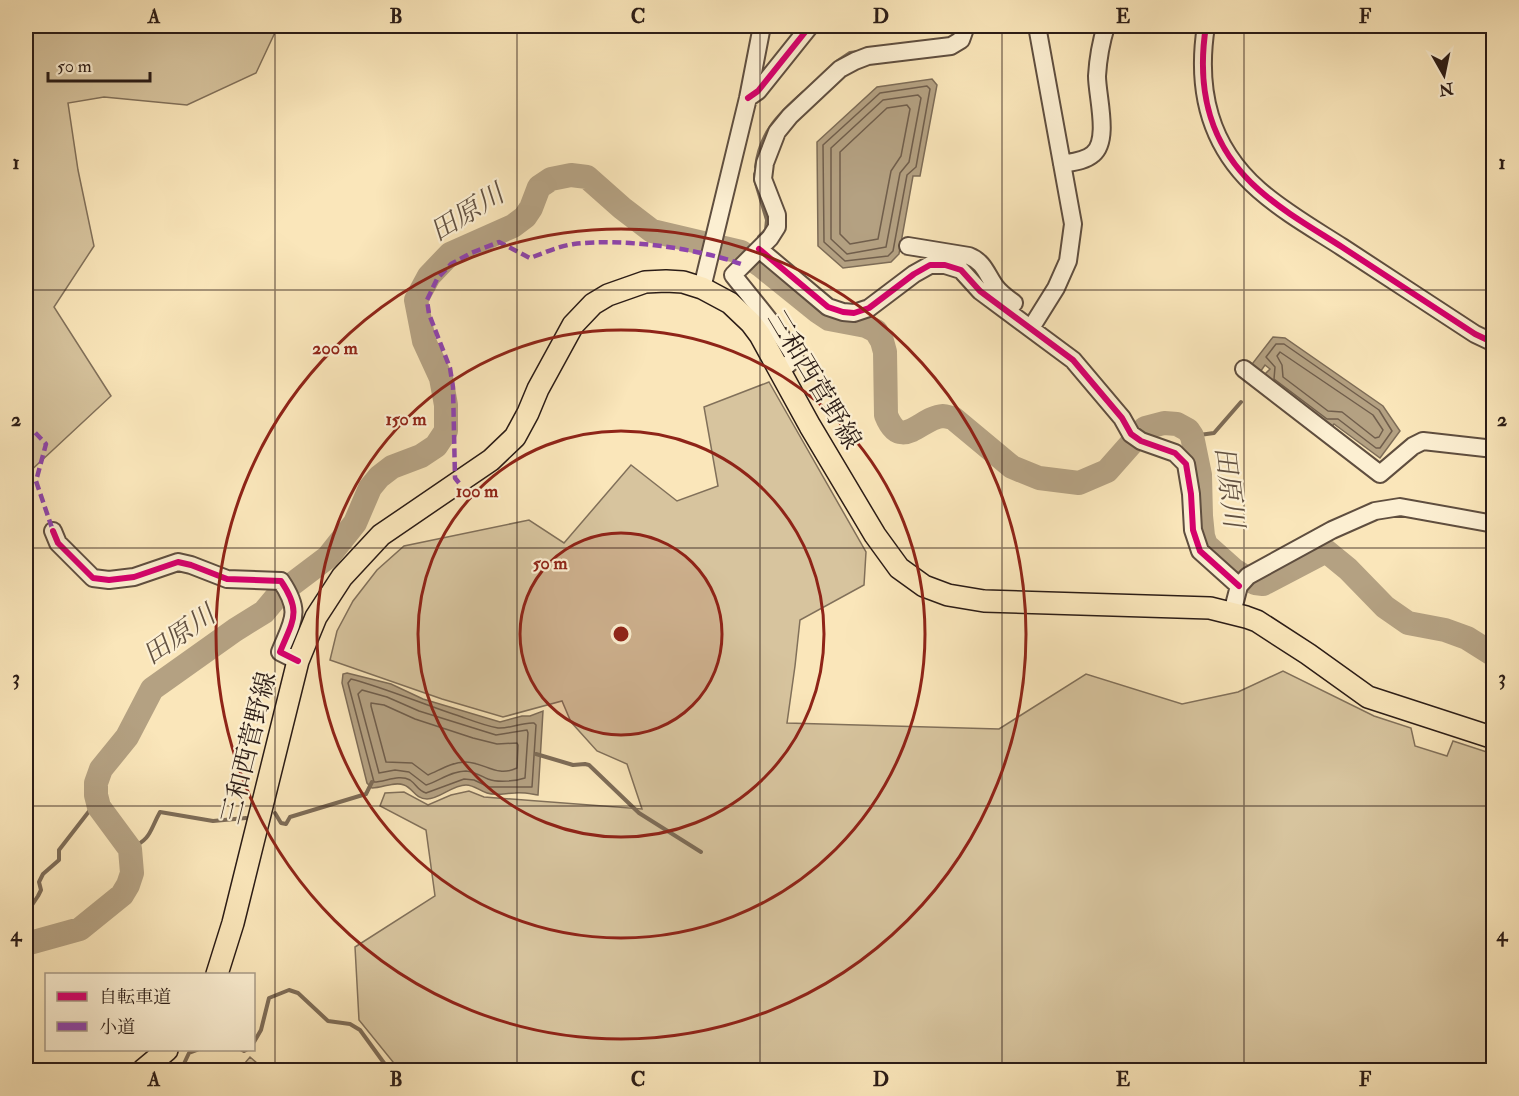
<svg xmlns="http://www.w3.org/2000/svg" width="1519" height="1096" viewBox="0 0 1519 1096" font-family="'IM FELL Double Pica','Noto Serif JP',serif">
<rect width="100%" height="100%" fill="#fae6ba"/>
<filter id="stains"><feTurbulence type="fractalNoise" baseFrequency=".00333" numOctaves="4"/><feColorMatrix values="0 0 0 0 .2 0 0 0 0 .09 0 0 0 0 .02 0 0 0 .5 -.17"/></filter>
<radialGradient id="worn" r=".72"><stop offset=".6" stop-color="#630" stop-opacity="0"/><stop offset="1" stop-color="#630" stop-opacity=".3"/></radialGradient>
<path fill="#d7c49e" stroke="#81705a" stroke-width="1.5" d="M26,26H278L256,73L187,105L104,97L68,103L78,170L94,246L54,307L111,396L26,475Z
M769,382L866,552L864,585L800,620L795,666L787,723L999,729L1086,674L1182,704L1238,692L1283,671L1374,716L1411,728L1415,746L1447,756L1453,741L1493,754V1070H405L393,1062L359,1020L355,947L435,896L426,830L380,806L385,793L404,792L428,805L451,795L469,791L484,797L642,809L627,764L597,751L571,722L562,701L503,717L442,699L330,660L337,631L353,601L377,570L404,546L529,520L564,543L631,465L677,501L718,486L704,407Z
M250,1057L265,1070H239Z"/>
<path fill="#b4a182" stroke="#7d6c57" stroke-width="1.5" d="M932,79L937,85L920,176H913L899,254L891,262L843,268L818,246L817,142L877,87Z
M1273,337L1285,338L1383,406L1400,431L1380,458L1334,424L1330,429L1261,378L1270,369L1265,365L1258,375L1249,368Z
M347,673L391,684L423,699L500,722L522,716H530L543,711L538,795C531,794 523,792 515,793C506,793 496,796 487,793C480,791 474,785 466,785C452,785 440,799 427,799C415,799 413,788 404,785C394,781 383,788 372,788L367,783L342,683L343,674Z"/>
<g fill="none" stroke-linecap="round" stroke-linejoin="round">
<path stroke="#705e4c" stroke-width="1.5" d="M927,86L930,89L916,167L907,175L893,251L888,256L845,261L824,242L823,145L880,93Z
M918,95L921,98L909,162L900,173L886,247L847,254L831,239V148L883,100Z
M907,105L910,109L901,156L891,171L878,239L850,244L840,234V152L887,108Z
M1276,344H1284L1379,410L1392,431L1380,448H1376L1338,419H1327L1274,379L1275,367L1266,357Z
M1280,352L1373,415L1383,430L1379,437L1375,438L1342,412L1328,411L1283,377L1282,365L1277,356Z
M351,679C389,689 424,705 462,717C473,721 486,726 498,728C510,729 522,722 534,723L536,725L532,787H489L474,780L464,779L426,793C418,791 416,784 410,780C399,774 385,782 374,782L348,683Z
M362,690L387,697L419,711L496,735L527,730L528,733L525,778C516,781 498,783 488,779C481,776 475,772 466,771C451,771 439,781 426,785L409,772L395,770L379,773L358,694Z
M371,703L384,705L415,719L473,738L497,744L517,743L518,745L517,768C496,778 485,762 465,762C452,762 440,770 428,775L412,763L386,762L371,706Z"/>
<path stroke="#7d6c57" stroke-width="4" d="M838,61L850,53L858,52
M756,167C760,132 779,114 804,92
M755,174V180L767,220L766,230L759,237
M1192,436L1214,433L1241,402
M536,754L573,765L585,764L589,765L639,813L701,852
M275,813L281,823L286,824L290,817L366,794L372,782
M130,849C152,838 149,832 160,812L213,821L246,818
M26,914L38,896L41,890L39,882L43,874L59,860V850L97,801
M254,1042L261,1030L269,998L289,990L298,993L328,1021L350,1024L360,1030L384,1063L397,1070
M242,1050L244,1051L246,1050
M181,1070L189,1053L197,1050"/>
<path stroke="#b4a182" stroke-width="24" d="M26,944L80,929L122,895L128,885L132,873L130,849L99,807L96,795V783L101,769L127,737L152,689L235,630L264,612L279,594L328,557L355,523L370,488L379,477L392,467L421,456L436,446L446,431V405L441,378L424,341L416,300L429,276L450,254L513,226L525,217L531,208L539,187L551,179L571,175L587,177L622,208L652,231L741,252L760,265L817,311L829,319L866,326L876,331L882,341L885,352L886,415C901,453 921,417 943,416C947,416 950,418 953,418L1012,467L1039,478L1079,483L1107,471L1145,428L1164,423L1177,424L1188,430L1192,436L1200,475L1201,516L1203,536L1206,545L1234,570L1255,583L1263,584L1326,551L1348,569L1385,607L1408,623L1445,630L1467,638L1494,655"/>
<defs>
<path id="minor" d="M1206,26C1196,90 1209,146 1259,190C1284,212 1314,229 1342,247C1386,276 1431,305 1475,334L1494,343
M748,98L758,91L810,26
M1062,164C1073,162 1085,161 1093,154C1110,140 1097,96 1097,76C1098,59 1101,42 1106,26
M908,246L969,256C984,262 986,273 995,286C1000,293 1007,298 1014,303
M759,249L828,307L843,312L854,313L869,308L914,274L930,265H945L961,270L980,291L1073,360L1122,418L1131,434L1141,441L1175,453L1186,464L1191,494L1193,530L1200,551L1239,586
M702,288L748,98L762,26
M1031,328L1056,288L1068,261L1073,224L1037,26
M1244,369L1380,474L1413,446L1423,441L1494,449
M781,371L795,358C777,327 755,303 733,275L770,238L777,227V215L763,179L765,163L777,132L790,116L840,69L855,61L868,56L951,46L961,40L966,26
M53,531L58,543L93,578L109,580L134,577L178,562L191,565L227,579L281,581C302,612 293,620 280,652L298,661
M1232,613L1239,586L1248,576L1332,530L1375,511L1400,507L1494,524"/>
<path id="major" d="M217,974L233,923L298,661L316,617L342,577L381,535L491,460L515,437L528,413L538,389L573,325L593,304L608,295L645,282L666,281L683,282L702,288L730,303L751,323L760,335L810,426L875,535L899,568L924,586L948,595L984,601L1210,608L1246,617L1257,621L1308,654L1368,697L1494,738
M143,1070L167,1050"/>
</defs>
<use href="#minor" stroke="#5f4e3f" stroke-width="20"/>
<use href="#major" stroke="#2b1c16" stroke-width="24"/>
<use href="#minor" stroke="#fcefd2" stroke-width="16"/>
<use href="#major" stroke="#fae6ba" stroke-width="21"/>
<path stroke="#8e44ad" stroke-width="4.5" stroke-dasharray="9 4.5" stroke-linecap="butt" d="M26,423L46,444L36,481L53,531
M459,483L455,478L453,387L450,368L429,314L427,300L437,279L451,264L471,253L499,242L530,258C544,253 559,246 574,244C622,238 698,248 744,265"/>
<defs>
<path id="cycleway" d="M1206,26C1196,90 1209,146 1259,190C1284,212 1314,229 1342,247C1386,276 1431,305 1475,334L1494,343
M748,98L758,91L810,26
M759,249L828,307L843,312L854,313L869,308L914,274L930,265H945L961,270L980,291L1073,360L1122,418L1131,434L1141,441L1175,453L1186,464L1191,494L1193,530L1200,551L1239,586
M53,531L58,543L93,578L109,580L134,577L178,562L191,565L227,579L281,581C302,612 293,620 280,652L298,661"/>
</defs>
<use href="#cycleway" stroke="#fcefd2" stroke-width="10"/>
<use href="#cycleway" stroke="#d6006c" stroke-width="6"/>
</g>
<path fill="none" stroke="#2b1c16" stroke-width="1.5" stroke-opacity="0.55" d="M275,26V1070M517,26V1070M760,26V1070M1002,26V1070M1244,26V1070M26,290H1494M26,548H1494M26,806H1494"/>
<circle cx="621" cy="634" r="101" fill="#8f2418" fill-opacity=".12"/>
<g fill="none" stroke="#8f2418" stroke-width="3">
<circle cx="621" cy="634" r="101"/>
<circle cx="621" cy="634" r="203"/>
<circle cx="621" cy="634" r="304"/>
<circle cx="621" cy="634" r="405"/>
</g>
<g text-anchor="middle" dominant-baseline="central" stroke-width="4.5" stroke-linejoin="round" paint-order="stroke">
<g font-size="26" fill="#2b1c16" stroke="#fcefd2">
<text transform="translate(814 380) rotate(59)">三和西菅野線</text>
<text transform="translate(249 748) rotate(-76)">三和西菅野線</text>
</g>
<g font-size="27" font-style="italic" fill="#625141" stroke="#fcefd2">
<text transform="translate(467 213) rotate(-32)">田原川</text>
<text transform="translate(1229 487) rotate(83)">田原川</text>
<text transform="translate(179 635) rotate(-35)">田原川</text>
</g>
</g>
<circle cx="621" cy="634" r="9" fill="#8f2418" stroke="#fcefd2" stroke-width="3"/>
<g font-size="18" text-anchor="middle" font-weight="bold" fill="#8f2418" stroke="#fcefd2" stroke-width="4.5" stroke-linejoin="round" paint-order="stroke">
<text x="335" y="354">200 m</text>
<text x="406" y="425">150 m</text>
<text x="477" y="497">100 m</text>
<text x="550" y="569">50 m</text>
</g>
<rect width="1519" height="1096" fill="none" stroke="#fae6ba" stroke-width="66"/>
<rect x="45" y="973" width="210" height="78" fill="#fcefd2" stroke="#a89b87" stroke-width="1.5"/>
<rect x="57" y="992" width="30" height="9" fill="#d6006c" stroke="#a89b87" stroke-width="1.5"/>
<text x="99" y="1003" font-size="18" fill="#2b1c16">自転車道</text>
<rect x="57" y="1022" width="30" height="9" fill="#8e44ad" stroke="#a89b87" stroke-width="1.5"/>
<text x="99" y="1033" font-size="18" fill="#2b1c16">小道</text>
<g transform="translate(1444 75) rotate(171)" stroke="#fcefd2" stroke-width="4.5" paint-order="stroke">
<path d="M0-4.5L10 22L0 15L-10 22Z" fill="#2b1c16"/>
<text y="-9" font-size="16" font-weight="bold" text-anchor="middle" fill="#2b1c16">N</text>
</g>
<path d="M48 72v9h102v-9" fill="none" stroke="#2b1c16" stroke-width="3"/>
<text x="57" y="72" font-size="18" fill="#2b1c16" stroke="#fcefd2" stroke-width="4.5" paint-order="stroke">50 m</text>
<rect x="33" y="33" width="1453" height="1030" fill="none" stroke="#2b1c16" stroke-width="2"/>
<g font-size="20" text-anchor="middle" font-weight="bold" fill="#2b1c16">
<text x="154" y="23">A</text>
<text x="396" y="23">B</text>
<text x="638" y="23">C</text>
<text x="881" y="23">D</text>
<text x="1123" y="23">E</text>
<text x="1365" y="23">F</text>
<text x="16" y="169">1</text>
<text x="1502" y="169">1</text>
<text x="16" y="426">2</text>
<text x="1502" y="426">2</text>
<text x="16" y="684">3</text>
<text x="1502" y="684">3</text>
<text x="16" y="941">4</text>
<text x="1502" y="941">4</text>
<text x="154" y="1086">A</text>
<text x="396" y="1086">B</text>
<text x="638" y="1086">C</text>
<text x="881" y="1086">D</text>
<text x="1123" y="1086">E</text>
<text x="1365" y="1086">F</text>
</g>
<rect width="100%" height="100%" filter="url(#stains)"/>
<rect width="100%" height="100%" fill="url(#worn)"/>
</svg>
